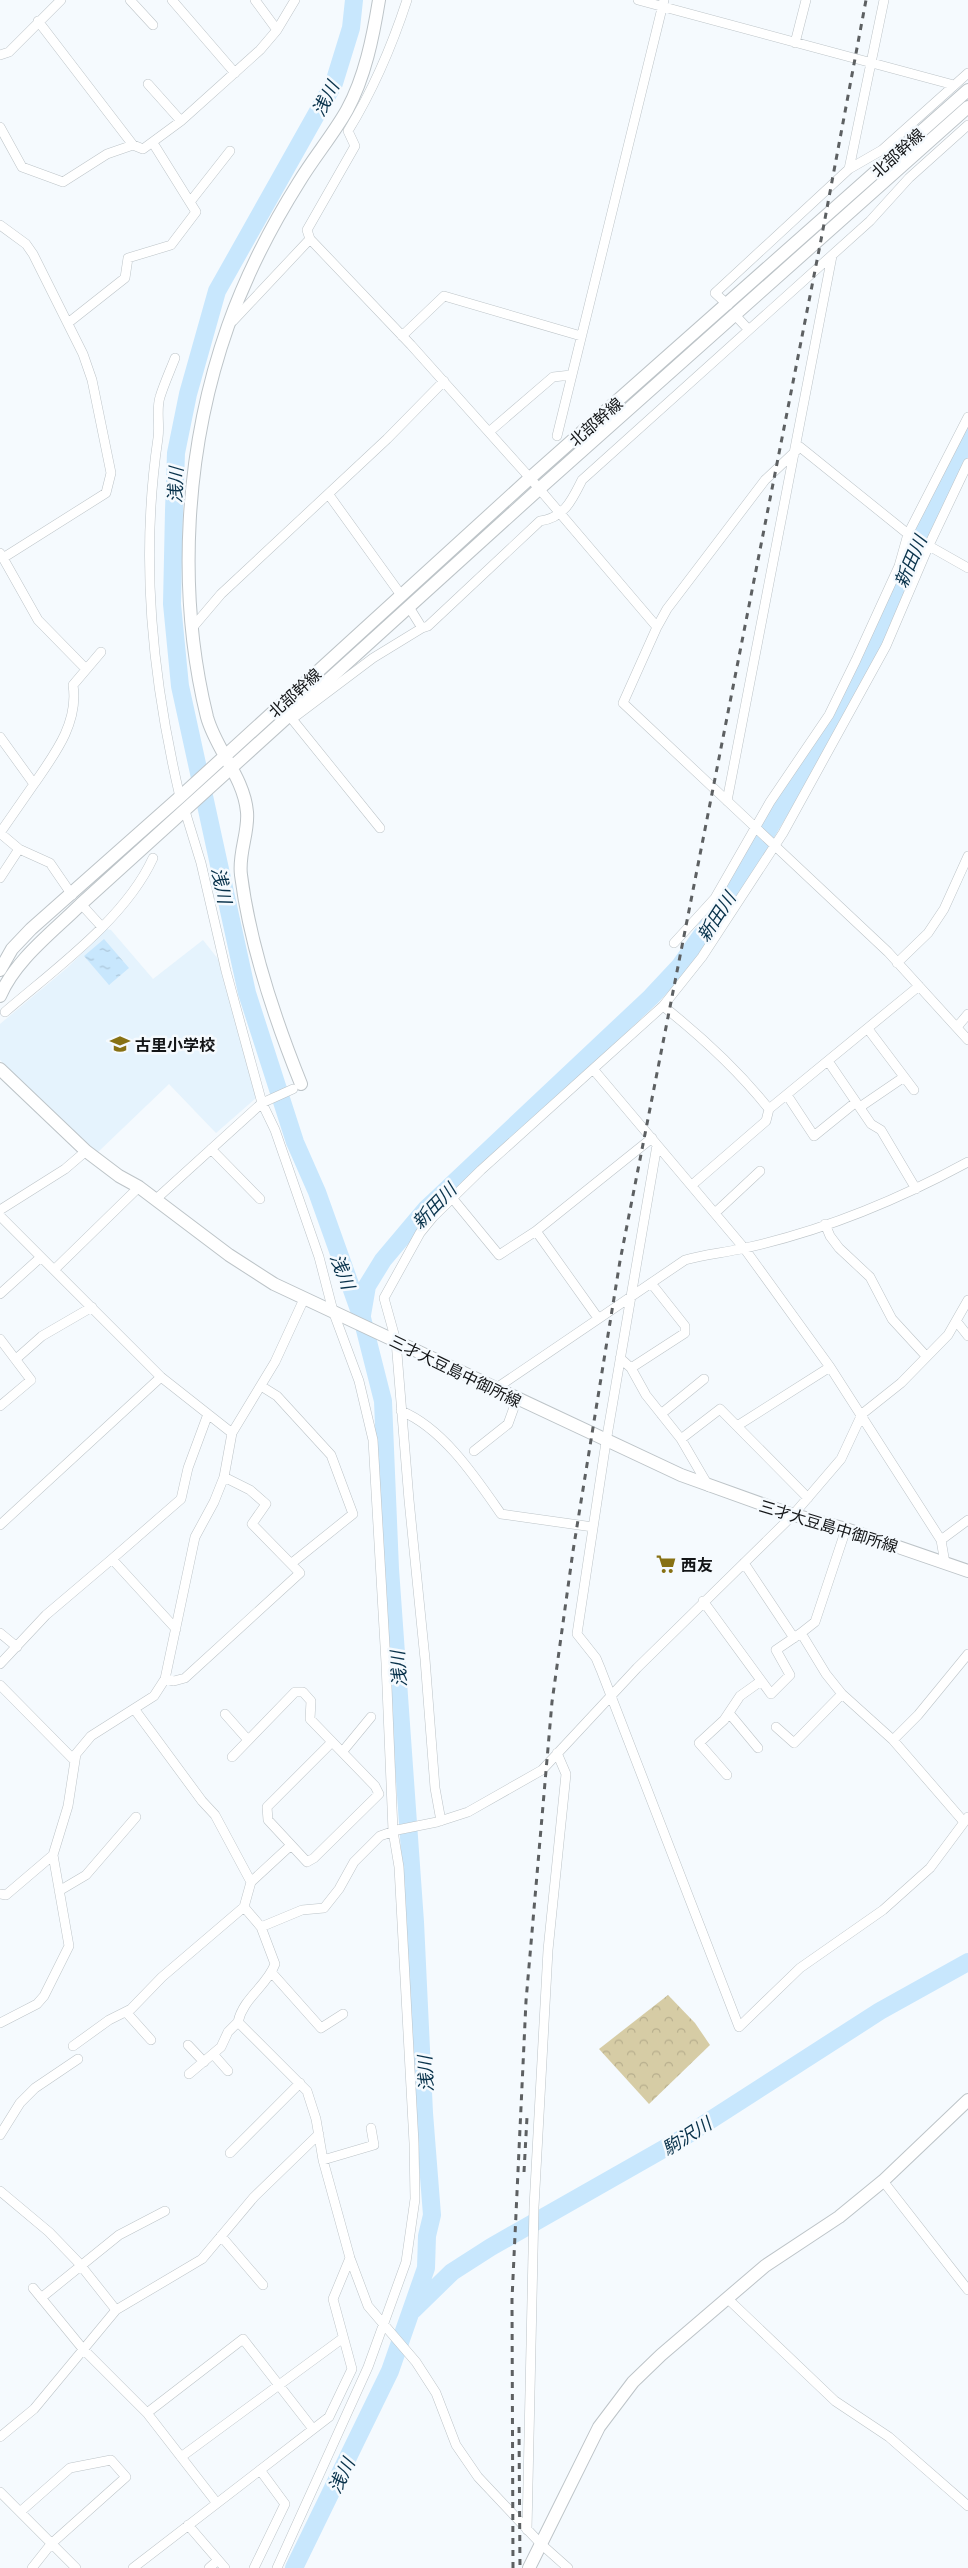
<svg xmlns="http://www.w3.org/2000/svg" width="968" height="2568" viewBox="0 0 968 2568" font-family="Georgia,'Noto Sans JP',serif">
<defs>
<pattern id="park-crowns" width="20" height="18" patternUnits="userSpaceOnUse" patternTransform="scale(1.25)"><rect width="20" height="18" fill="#d6cca5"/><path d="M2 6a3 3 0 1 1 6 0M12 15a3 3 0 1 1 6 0" fill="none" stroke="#b7ae8d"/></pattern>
<pattern id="water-ripples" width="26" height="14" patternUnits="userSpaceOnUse" patternTransform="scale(1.25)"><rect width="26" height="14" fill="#c8e7fd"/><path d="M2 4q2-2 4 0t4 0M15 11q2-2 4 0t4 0" fill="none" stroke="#abc5d8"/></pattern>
</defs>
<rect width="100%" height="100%" fill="#f5fafe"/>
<path fill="#e5f3fd" d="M107,929L111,930L153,979L203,940L218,959L256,1098L216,1133L169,1084L98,1152L68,1128L0,1060V1024L67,968Z"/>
<path fill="url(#park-crowns)" d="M668,1995L695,2023L710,2045L649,2104L599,2049Z"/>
<path fill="url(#water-ripples)" d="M104,939L129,968L109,985L84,956Z"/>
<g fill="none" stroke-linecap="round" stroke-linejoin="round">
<path stroke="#c8e7fd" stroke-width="18" d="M362,1315L367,1286L383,1260L426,1209L651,997L680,966L727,899L824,736L882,628L913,549L968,437
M413,2310L452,2272L491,2247L681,2139L880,2011L968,1962
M294,2568L390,2371L426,2268L427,2236L432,2215L424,2113L415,1922L390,1569L383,1401L362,1318L317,1192L295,1142L247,993L180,686L172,604L174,511L176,453L188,394L217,291L334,83L351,28L354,0"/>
<defs>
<path id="street" d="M130,0L153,25
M172,0L235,73
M407,0C392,46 373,90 348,131L355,146L307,230L310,239L411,345L530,478L657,627
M638,0L954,85
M38,21L133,145L143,149L181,121L260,50L277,30L255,0
M277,30L295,0
M795,43L806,0
M0,55L9,52L61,0
M148,84L181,121
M0,127L22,167L63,182L107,154L133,145
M849,169L884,0
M190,202L230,151
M0,225L26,244L33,254L83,354L92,380L111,473L106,493L3,558L0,553
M728,305L715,293L849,169L882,150L968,73
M735,315L748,329
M233,321L310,239
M68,323L125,278L128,258L171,245L196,212L153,143
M402,336L444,296L581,336
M175,358C170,371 164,384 160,397C156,409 160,425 158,438C140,559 152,678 180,797
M489,432L553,377L571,375
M557,436L664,0
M329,495L401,595
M3,558L38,620L86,669
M968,568L908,534L800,447L765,480L667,609L657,627L623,703L888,952L968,1040
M409,607L422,628
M193,627L221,594L387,439L444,381
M0,737L34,784L0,833L19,849L0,878
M34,784C54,755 79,723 73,685L101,652
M727,801L832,256
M185,811L201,863L226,971L262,1103L275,1130L319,1257L333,1311L359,1381L373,1440L386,1663L393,1831L399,1867L414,2143L415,2199L406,2262L368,2367L277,2568
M380,828L292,719L373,658L422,628L428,626L540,521C564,518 572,500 582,480L870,221L909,178L968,125
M19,849L50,863L72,895
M81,904L101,926
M674,943L715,898L770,802L829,715L856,660L899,566L908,534L968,417
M897,963L928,933L944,909L968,856
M663,1006L702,957L783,833L886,646L929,545L968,463
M5,1012C55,969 125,919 153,858
M957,1027L968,1014
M868,1029L914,1090
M828,1061L871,1124L881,1130L916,1189
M787,1095L814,1136L856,1102
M860,1107L904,1077
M769,1109L919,986
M657,1145L606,1442L577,1634L596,1658L601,1670L739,2027L800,1968L883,1910L930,1868L968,1817
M211,1149L260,1199
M692,1185L766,1121L769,1109C738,1070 702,1037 663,1006L593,1069L744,1248L830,1367L941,1540L945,1563
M453,1199L499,1255L536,1231L652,1138
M155,1200L262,1103L293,1089
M0,1210L65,1169L86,1151
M715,1213L760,1171
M0,1216L161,1377L232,1433
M825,1224L830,1236L839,1248L870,1277L892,1319L926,1356
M536,1231L598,1318
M55,1269L139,1187
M0,1294L41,1257
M957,1322L968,1336
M0,1339L31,1380L0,1406
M620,1358L631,1368L685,1333V1326L651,1283
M16,1359L42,1336L92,1307
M631,1368L646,1395L681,1439
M261,1386L277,1396L331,1455L353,1514L292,1563
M495,1389L685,1260C705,1254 724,1253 745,1248C823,1231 898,1200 968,1162
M401,1411C443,1428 476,1478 501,1514L593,1527
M661,1414L704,1379
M737,1426L830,1367
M474,1451L508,1424L517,1399
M709,1487L681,1439L720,1409L808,1498
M0,1525L161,1377
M941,1540L968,1520
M112,1559L181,1499L188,1468L208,1414
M744,1563L794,1638
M703,1601L771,1694L790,1675L776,1650L801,1633L826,1674L842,1694L893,1740L964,1822
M0,1633L17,1647
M801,1633L815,1622L846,1529
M0,1664L46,1615L112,1559L176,1629
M165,1679L174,1681L185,1678L300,1573L252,1524L266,1504L250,1490L224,1477
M0,1685L74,1760
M135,1710L202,1801L215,1815L251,1882L244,1907L261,1927L275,1964C267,1986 243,1998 238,2022L307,2091L316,2119L323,2160L350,2258L368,2306L416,2362L436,2393L456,2445L478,2477L541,2544L568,2568
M729,1713L758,1748
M225,1714L248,1740
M776,1727L794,1743L842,1694
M893,1740L918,1715L968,1654
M343,1751L371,1717
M232,1757L295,1692H303L311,1701L310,1719L375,1786L379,1794L314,1858L307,1862L268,1820L267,1807L332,1742
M727,1775L699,1743L724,1720L740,1696L761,1681
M441,1821L435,1788L425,1659L409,1500L396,1341L384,1298L420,1233L433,1217L481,1170L593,1069
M251,1882L290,1846
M59,1891L86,1875L136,1817
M0,1894L6,1895L53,1855
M261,1927L302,1910L324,1908L339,1889L354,1862L380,1836L397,1830L437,1822L468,1812L542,1770L637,1668L793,1515L841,1459L862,1414L901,1383L948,1335L968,1300
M272,1973L321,2028L343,2014
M126,2012L151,2040
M0,2023L37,2004L44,1996L69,1946L53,1855L68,1806L76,1754L91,1736L154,1696L165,1679L195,1537L214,1502L224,1477L232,1433L275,1362L304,1299
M188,2045L204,2062
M73,2046L109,2020L131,2009L162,1977L244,1907
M213,2054L228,2071
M189,2074L221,2047L228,2032L238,2022
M0,2135L20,2103L35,2088L78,2059
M230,2153L300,2083
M323,2160L374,2145L371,2128
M883,2181L968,2290
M0,2191L49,2232L78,2262L116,2310
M221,2236L263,2285
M33,2288L83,2349L147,2413L216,2502
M41,2298L119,2235L165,2211
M728,2299L835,2401L889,2437L968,2506
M147,2413L243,2339L313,2429
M0,2437L34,2409L116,2310L202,2259L254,2197L319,2134
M181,2457L343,2338
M0,2492L76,2568
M20,2512L70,2468L111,2460L126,2477L51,2544L32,2568
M188,2525L225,2568
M527,2530L534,2207L548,1950L566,1774L557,1753
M133,2568L329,2417L352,2369L333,2299L350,2258
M209,2568L218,2560
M254,2568L285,2504L260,2470"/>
<path id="secondary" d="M0,970L12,949L31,929L180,797L530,478L968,90
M0,996C16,959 53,932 81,904L539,489L968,107
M0,1069L86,1151L119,1176L139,1187L229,1255L274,1284L681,1475L787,1513L846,1529L968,1571
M301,1084C274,1017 250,946 241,875C238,854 249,832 247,812C244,777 216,750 207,717C176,591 185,448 228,326C245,278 272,225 299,182C314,157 333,135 347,110C365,77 373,37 379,0
M529,2568L599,2427L633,2382L661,2355L765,2266L839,2217L883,2181L968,2100"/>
</defs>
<use href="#street" stroke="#bdc4c8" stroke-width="10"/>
<use href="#secondary" stroke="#bdc4c8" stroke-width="14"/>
<use href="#street" stroke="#fff" stroke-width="9"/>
<use href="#secondary" stroke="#fff" stroke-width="12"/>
<path stroke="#5d6062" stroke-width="3" stroke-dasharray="6 6" stroke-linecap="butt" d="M524,2172L527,2117
M519,2427L520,2568
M513,2568L512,2299L526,2001L552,1702L573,1551L620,1261L821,240L866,0"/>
</g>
<defs>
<symbol id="school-bare" viewBox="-9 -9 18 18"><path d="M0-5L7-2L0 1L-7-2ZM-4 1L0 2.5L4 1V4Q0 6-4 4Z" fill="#877113" stroke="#f5fafe" stroke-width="2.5" paint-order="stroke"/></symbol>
<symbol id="supermarket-bare" viewBox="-9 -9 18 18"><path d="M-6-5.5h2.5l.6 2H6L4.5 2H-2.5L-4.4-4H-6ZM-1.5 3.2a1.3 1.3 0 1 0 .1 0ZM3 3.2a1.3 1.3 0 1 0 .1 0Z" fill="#877113" stroke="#f5fafe" stroke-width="2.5" paint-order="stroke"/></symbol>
</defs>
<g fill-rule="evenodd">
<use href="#school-bare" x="106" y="1030" width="28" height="28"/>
<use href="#supermarket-bare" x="652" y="1550" width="28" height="28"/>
</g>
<g text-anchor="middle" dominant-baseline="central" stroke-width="5" stroke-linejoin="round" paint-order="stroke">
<g font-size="16" fill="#131517" stroke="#f5fafe">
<text transform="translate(897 152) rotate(-42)">北部幹線</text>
<text transform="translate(595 421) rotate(-41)">北部幹線</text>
<text transform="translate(294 692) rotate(-42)">北部幹線</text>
<text transform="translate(456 1370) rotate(26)">三才大豆島中御所線</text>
<text transform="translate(829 1525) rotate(17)">三才大豆島中御所線</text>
</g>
<g font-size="16" font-weight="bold" fill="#131517" stroke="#f5fafe" text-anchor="start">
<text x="135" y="1044">古里小学校</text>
<text x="681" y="1564">西友</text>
</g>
<g font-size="18" font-style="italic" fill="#08324b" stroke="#f5fafe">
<text transform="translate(324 98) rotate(-63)">浅川</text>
<text transform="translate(174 485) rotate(-88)">浅川</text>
<text transform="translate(909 561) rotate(-67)">新田川</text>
<text transform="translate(223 885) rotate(78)">浅川</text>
<text transform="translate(715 916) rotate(-57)">新田川</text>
<text transform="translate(433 1205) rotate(-46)">新田川</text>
<text transform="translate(344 1271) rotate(69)">浅川</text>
<text transform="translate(397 1669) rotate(-94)">浅川</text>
<text transform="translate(424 2074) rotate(-93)">浅川</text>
<text transform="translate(686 2135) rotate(-32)">駒沢川</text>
<text transform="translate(340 2475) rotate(-64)">浅川</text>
</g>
</g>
</svg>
